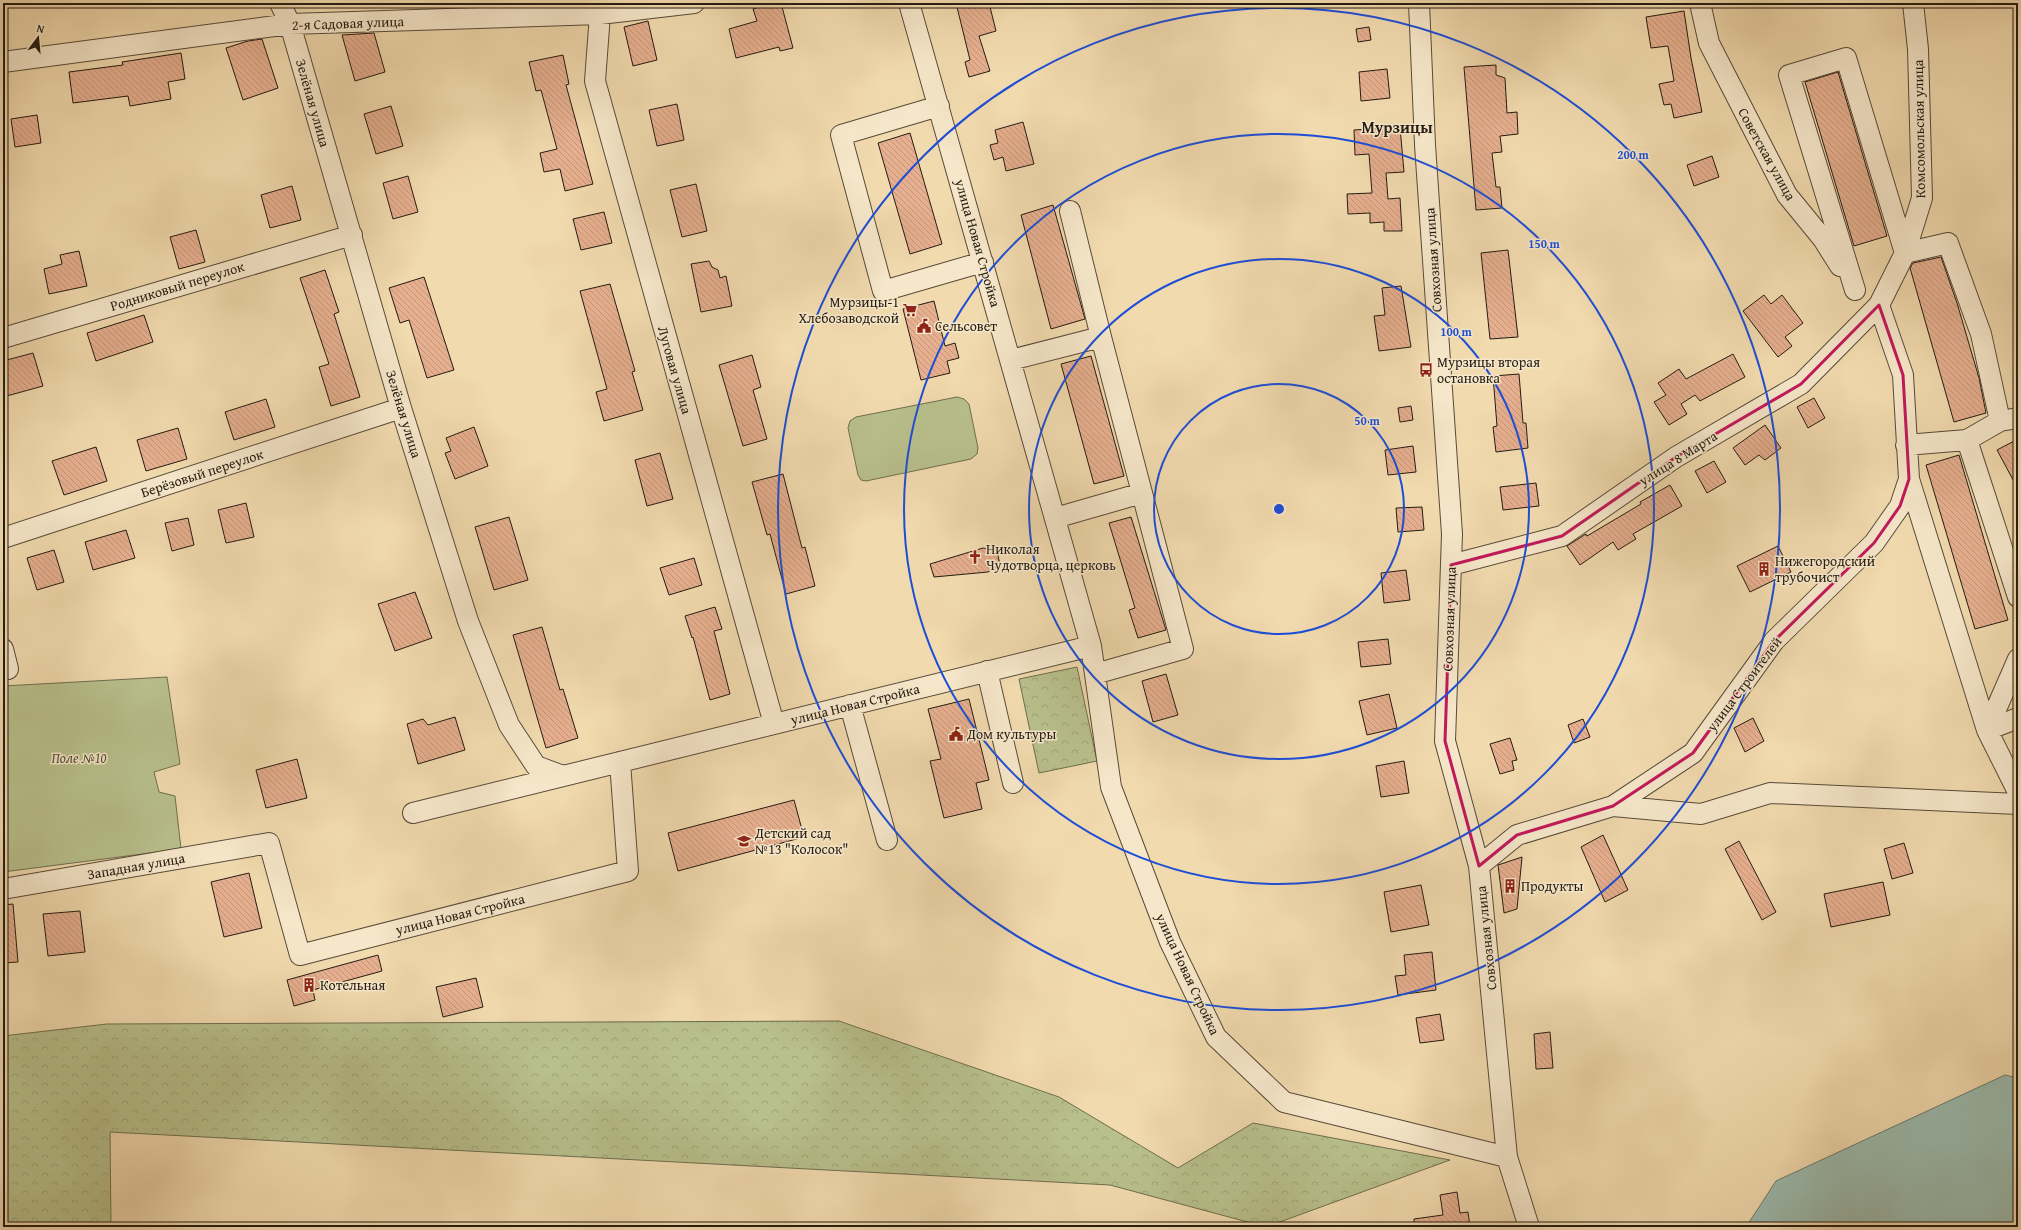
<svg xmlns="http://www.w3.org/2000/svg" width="2021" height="1230" viewBox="0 0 2021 1230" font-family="'Gentium Book Plus',serif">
<defs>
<pattern id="forest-crowns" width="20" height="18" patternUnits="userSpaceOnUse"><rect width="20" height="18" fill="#b8c08c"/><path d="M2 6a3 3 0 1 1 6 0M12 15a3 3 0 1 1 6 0" fill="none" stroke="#9ea478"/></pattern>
<pattern id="building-back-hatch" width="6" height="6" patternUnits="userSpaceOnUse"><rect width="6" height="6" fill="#e6af8f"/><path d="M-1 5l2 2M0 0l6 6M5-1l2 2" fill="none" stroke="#c5967a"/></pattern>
</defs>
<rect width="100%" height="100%" fill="#f1daae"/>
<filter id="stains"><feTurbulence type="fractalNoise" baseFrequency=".005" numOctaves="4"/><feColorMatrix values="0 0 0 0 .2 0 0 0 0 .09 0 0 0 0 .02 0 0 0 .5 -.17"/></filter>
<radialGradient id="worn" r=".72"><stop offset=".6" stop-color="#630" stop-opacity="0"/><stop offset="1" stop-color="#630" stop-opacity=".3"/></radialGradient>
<path fill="url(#forest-crowns)" stroke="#6e6e4e" d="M1077,667L1097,761L1039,773L1019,679Z
M839,1021L1059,1097L1178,1168L1253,1123L1450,1160L1266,1227L1110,1185L110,1132L111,1227H3V1036L107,1024Z"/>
<path fill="#b8c08c" stroke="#6e6e4e" d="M957,397L964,399L969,404L978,448L977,454L971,459L866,481L861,480L858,475L848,428L850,421L856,417Z
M167,677L180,764L154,772L159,792L175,796L181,849L3,872V686Z"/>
<path fill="#9bbaad" stroke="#6b7a6f" d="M2005,1075L2018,1078V1227H1746L1776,1181Z"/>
<path fill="url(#building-back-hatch)" stroke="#241b11" d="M762,3H781L793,48L780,51L779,47L736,58L729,29L757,21L753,9L763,6Z
M956,3H989L996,31L979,36L990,71L969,77L965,62L970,60Z
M1684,11L1691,58L1702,112L1674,118L1671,104L1664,105L1659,84L1674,81L1668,46L1651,48L1646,17Z
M648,21L657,60L633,66L624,27Z
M1369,27L1371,40L1358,42L1356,29Z
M374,33L385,72L355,81L342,35Z
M262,39L278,88L243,100L226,48L248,41Z
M181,53L185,79L168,82L171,99L130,106L128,96L73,103L69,72L123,65L122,62Z
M563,55L569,84L566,85L593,184L565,191L560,169L544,172L540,153L557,149L541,90L536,91L529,62Z
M1496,65V75L1505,78L1507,113L1517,112L1518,134L1500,136L1502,152L1492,153L1496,187H1500L1502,208L1476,210L1464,67Z
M1387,69L1390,98L1361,101L1359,72Z
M1838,72L1887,236L1854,246L1805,82Z
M677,104L684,140L657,146L649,110Z
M391,106L403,146L376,154L364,114Z
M37,115L41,143L15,147L11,119Z
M1023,122L1034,164L1006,171L1003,157L994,160L990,145L998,143L995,130Z
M1400,127L1404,172L1386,173L1388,199L1400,198L1402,231H1384V222L1370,223V213L1348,214L1347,194L1372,193L1369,154L1355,155L1354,130Z
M910,133L942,244L910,254L878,143Z
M1712,156L1719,177L1694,186L1687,165Z
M408,176L418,212L393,219L383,183Z
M696,184L707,231L682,237L670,190Z
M292,186L301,220L270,228L261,195Z
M1053,205L1085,319L1051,329L1021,215Z
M604,212L612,243L581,250L573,219Z
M196,230L205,262L179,269L170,237Z
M1508,250L1518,337L1490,339L1481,253Z
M79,251L87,286L49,294L44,269L62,264L60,255Z
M1941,257L1957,303L1979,378L1986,413L1954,422L1910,268L1913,263Z
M709,261L712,267L718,270L720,278L726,276L732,306L701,312L691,264Z
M325,270L339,312L334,314L360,397L331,406L319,367L329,364L300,278Z
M424,277L454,370L427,378L409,320L400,323L389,288Z
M610,284L635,371L632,372L643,410L604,421L596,392L607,389L580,291Z
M1401,286L1411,347L1379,351L1374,316L1385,315L1382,288Z
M1764,295L1771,304L1782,295L1803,323L1785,337L1792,346L1778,357L1743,311Z
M934,301L945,346L955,343L959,358L947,361L950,373L921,380L903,309Z
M144,315L153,342L96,361L87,333Z
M33,353L43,386L3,397V361Z
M1733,354L1745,377L1700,401L1695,395L1681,404L1687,414L1669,425L1654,402L1666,395L1658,383L1679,369L1686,379Z
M752,355L761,387L753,390L767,439L743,446L719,365Z
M1091,356L1124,476L1094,484L1061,364Z
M1519,374L1523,423H1526L1528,448L1496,452L1493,427L1497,426L1493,376Z
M1814,398L1825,418L1808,428L1797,407Z
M266,399L275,427L234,440L225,412Z
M1411,406L1413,420L1400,422L1398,408Z
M1765,425L1781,448L1765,460L1759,455L1745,465L1733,448Z
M474,427L488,466L455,479L445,453L451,451L446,438Z
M178,428L187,459L146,471L137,440Z
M2018,439V489L1997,450Z
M1413,446L1416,472L1388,475L1385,450Z
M96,447L107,481L64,495L52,461Z
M660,453L673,499L647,506L635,460Z
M1959,455L2008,620L1975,629L1926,465Z
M1714,461L1726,482L1707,493L1695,471Z
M783,474L802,548L805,547L815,586L786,594L770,534L767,535L752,482Z
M1536,483L1539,506L1503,510L1500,487Z
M1670,485L1682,506L1633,534L1636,539L1618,550L1613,542L1580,565L1567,546L1586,534L1587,536L1641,504L1640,502Z
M246,503L254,537L226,543L218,510Z
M1422,507L1424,530L1398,532L1396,508Z
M509,517L528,580L494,590L475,527Z
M1131,517L1166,630L1138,638L1129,610L1135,608L1109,523Z
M188,518L194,545L172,551L165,523Z
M126,530L135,558L93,570L85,542Z
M1778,546L1791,572L1750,592L1737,566Z
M983,548L997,551L1000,565L988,572L934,577L930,564Z
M54,550L64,582L37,590L27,558Z
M694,558L702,585L669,595L660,568Z
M1406,570L1410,600L1384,603L1381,573Z
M415,592L432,638L395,651L378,604Z
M715,607L722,629L714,631L730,694L710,700L693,637L692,638L685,616Z
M542,627L560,690L563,689L578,738L546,748L513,635Z
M1388,639L1391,664L1361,667L1358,642Z
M1166,674L1178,715L1153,722L1142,681Z
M1389,694L1397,728L1367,735L1359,701Z
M969,699L989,780L976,783L982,809L944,818L930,761L941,759L928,709Z
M455,717L465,750L418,764L407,724L423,719L428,725Z
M1753,718L1764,741L1745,752L1734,728Z
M1583,719L1590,737L1574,743L1568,725Z
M1510,738L1517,760L1512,761L1514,770L1500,774L1490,744Z
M297,759L307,798L266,808L256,770Z
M1404,761L1409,793L1381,797L1376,766Z
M794,800L804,837L678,871L668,833Z
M1603,835L1628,890L1605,902L1581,847Z
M1739,841L1776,912L1762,920L1725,849Z
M1904,843L1913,873L1892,879L1884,849Z
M1522,857L1517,909L1504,913L1498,865Z
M249,873L262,928L224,937L211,882Z
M1883,882L1890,915L1831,927L1824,894Z
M1421,885L1429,925L1391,932L1384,892Z
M13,904L18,962L3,963V905Z
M80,911L85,952L48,956L43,914Z
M1432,952L1436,990L1398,995L1395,976L1406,975L1404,955Z
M378,955L382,971L313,990L315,1000L294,1006L287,980Z
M476,978L483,1007L443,1017L436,987Z
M1440,1014L1444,1040L1420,1043L1416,1018Z
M1550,1032L1553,1068L1536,1069L1534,1034Z
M1457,1192L1460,1213L1468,1212L1470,1227H1414V1219L1443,1215L1440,1195Z"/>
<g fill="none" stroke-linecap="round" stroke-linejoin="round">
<defs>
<path id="minor" d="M280,3L290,24L401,408L468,621L509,725L536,766L563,776
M598,3L600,14L595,81L774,724
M909,3L1091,646L1111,787L1170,942L1216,1037L1284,1102L1507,1157
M1419,3L1425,145L1452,534L1445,741L1479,866L1507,1157L1529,1227
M1700,3L1709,43L1787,195L1823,239L1840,266
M3,62L290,24L600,14L694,3
M939,106L841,135L883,291L983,262
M1070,211L1101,337
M1905,253L1948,243L1981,334L2000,421L1967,440
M1855,290L1789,75L1846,58L1905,253
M3,338L352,235
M1011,360L1101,337L1142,493
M2000,421L2018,418
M1906,445L1967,440L2018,597
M1909,479L1987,730L2018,792
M1055,518L1142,493L1183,649L1095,674
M3,538L401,408
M1451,565L1562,536L1676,457L1801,384L1879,305L1905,253L1922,198L1918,49L1913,3
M3,649L8,669
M987,671L1013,783
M850,705L887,840
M1987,730L2018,659
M1987,730L2018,718
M1613,806L1701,814L1770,793L2018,804
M413,813L1091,646
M1479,866L1517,835L1613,806L1693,753L1774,641L1874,543L1900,506L1909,479L1903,375L1879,305
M3,889L269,843L300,955L628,871L620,762"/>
</defs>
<use href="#minor" stroke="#574b38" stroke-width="22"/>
<use href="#minor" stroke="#f6e7ca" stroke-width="20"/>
</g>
<path fill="none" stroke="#c2185b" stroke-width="3" stroke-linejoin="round" d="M1879,305L1903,375L1909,479L1900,506L1874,543L1774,641L1693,753L1613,806L1517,835L1479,866L1445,741L1451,565L1562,536L1676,457L1801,384Z"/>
<g fill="none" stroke="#1d4ed8" stroke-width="2">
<circle cx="1279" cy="509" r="125"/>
<circle cx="1279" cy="509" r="250"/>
<circle cx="1279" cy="509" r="375"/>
<circle cx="1279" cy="509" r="501"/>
</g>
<defs>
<symbol id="supermarket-bare" viewBox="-9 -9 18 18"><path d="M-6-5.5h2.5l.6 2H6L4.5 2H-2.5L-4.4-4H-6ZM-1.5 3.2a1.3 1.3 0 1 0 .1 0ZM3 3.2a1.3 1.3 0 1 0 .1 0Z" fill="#8f2418" stroke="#f6e7ca" stroke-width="2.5" paint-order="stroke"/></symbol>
<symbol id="civic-bare" viewBox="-9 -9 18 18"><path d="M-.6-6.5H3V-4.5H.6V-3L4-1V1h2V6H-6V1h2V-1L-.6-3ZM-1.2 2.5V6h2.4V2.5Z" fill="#8f2418" stroke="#f6e7ca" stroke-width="2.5" paint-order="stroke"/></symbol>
<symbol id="bus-bare" viewBox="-9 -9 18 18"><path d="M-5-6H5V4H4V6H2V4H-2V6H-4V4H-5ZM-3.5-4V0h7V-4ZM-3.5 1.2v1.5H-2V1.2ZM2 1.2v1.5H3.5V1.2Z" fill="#8f2418" stroke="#f6e7ca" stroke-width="2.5" paint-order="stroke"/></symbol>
<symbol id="church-bare" viewBox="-9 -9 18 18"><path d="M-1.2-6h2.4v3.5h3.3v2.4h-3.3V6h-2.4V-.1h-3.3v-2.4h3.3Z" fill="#8f2418" stroke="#f6e7ca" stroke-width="2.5" paint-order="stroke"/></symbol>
<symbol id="building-bare" viewBox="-9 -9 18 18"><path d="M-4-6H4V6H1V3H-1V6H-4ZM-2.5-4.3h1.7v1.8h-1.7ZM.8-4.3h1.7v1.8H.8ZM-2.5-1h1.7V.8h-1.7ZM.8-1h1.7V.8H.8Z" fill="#8f2418" stroke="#f6e7ca" stroke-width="2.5" paint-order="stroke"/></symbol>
<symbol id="school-bare" viewBox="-9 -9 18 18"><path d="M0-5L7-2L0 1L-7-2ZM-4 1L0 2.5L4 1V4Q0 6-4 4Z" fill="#8f2418" stroke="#f6e7ca" stroke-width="2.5" paint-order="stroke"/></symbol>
</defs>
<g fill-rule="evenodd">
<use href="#supermarket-bare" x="900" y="300" width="20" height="20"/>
<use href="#civic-bare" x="914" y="316" width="20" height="20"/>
<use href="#bus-bare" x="1416" y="360" width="20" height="20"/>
<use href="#church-bare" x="965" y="547" width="20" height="20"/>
<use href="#building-bare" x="1754" y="559" width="20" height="20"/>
<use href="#civic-bare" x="946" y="724" width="20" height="20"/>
<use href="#school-bare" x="734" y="831" width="20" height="20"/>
<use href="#building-bare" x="1500" y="876" width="20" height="20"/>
<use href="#building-bare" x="299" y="975" width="20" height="20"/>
</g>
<g text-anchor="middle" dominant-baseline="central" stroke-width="3" stroke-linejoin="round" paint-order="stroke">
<g font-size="14" fill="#241b11" stroke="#f6e7ca">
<text transform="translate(348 23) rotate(-2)">2-я Садовая улица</text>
<text transform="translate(313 103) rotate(74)">Зелёная улица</text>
<text transform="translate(1919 129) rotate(-91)">Комсомольская улица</text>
<text transform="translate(1767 154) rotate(61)">Советская улица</text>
<text transform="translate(978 243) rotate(74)">улица Новая Стройка</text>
<text transform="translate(1433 260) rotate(-94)">Совхозная улица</text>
<text transform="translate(177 286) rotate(-17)">Родниковый переулок</text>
<text transform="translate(675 370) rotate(74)">Луговая улица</text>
<text transform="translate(404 414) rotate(73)">Зелёная улица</text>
<text transform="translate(1678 458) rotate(-32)">улица 8 Марта</text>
<text transform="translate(202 473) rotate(-18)">Берёзовый переулок</text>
<text transform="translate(1449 619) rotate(-88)">Совхозная улица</text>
<text transform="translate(1744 684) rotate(-53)">улица Строителей</text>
<text transform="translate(855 704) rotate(-14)">улица Новая Стройка</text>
<text transform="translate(136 866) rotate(-10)">Западная улица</text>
<text transform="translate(460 914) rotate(-14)">улица Новая Стройка</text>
<text transform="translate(1486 938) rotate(-96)">Совхозная улица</text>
<text transform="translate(1188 974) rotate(65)">улица Новая Стройка</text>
</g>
<g font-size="14" fill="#241b11" stroke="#f6e7ca" text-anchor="start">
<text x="899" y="302" text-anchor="end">Мурзицы-1<tspan x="899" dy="16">Хлебозаводской</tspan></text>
<text x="935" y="326">Сельсовет</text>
<text x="1437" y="362">Мурзицы вторая<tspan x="1437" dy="16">остановка</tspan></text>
<text x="986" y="549">Николая<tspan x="986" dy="16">Чудотворца, церковь</tspan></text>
<text x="1775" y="561">Нижегородский<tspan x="1775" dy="16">трубочист</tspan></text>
<text x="967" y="734">Дом культуры</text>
<text x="755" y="833">Детский сад<tspan x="755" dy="16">№13 "Колосок"</tspan></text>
<text x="1521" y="886">Продукты</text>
<text x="320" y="985">Котельная</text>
</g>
<g font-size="14" font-style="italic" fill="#504d36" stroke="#f6e7ca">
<text x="79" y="758">Поле №10</text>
</g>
<g font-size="16" font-weight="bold" fill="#241b11" stroke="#f6e7ca">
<text x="1397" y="127">Мурзицы</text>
</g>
</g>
<circle cx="1279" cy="509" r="6" fill="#1d4ed8" stroke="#f6e7ca" stroke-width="2"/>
<g font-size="12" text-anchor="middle" font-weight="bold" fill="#1d4ed8" stroke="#f6e7ca" stroke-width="3" stroke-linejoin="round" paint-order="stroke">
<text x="1633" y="159">200 m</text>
<text x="1544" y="248">150 m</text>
<text x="1456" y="336">100 m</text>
<text x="1367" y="425">50 m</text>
</g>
<rect width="2021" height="1230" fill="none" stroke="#f1daae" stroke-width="16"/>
<rect x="4" y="4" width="2013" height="1222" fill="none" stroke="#241b11" stroke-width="2"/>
<rect x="8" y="8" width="2005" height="1214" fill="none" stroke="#241b11"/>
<g transform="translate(38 38) rotate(16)" stroke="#f6e7ca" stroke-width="3" paint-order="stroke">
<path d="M0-3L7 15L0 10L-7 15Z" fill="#241b11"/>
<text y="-6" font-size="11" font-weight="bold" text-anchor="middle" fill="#241b11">N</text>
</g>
<rect width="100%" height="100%" filter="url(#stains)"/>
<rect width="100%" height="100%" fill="url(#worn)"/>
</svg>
